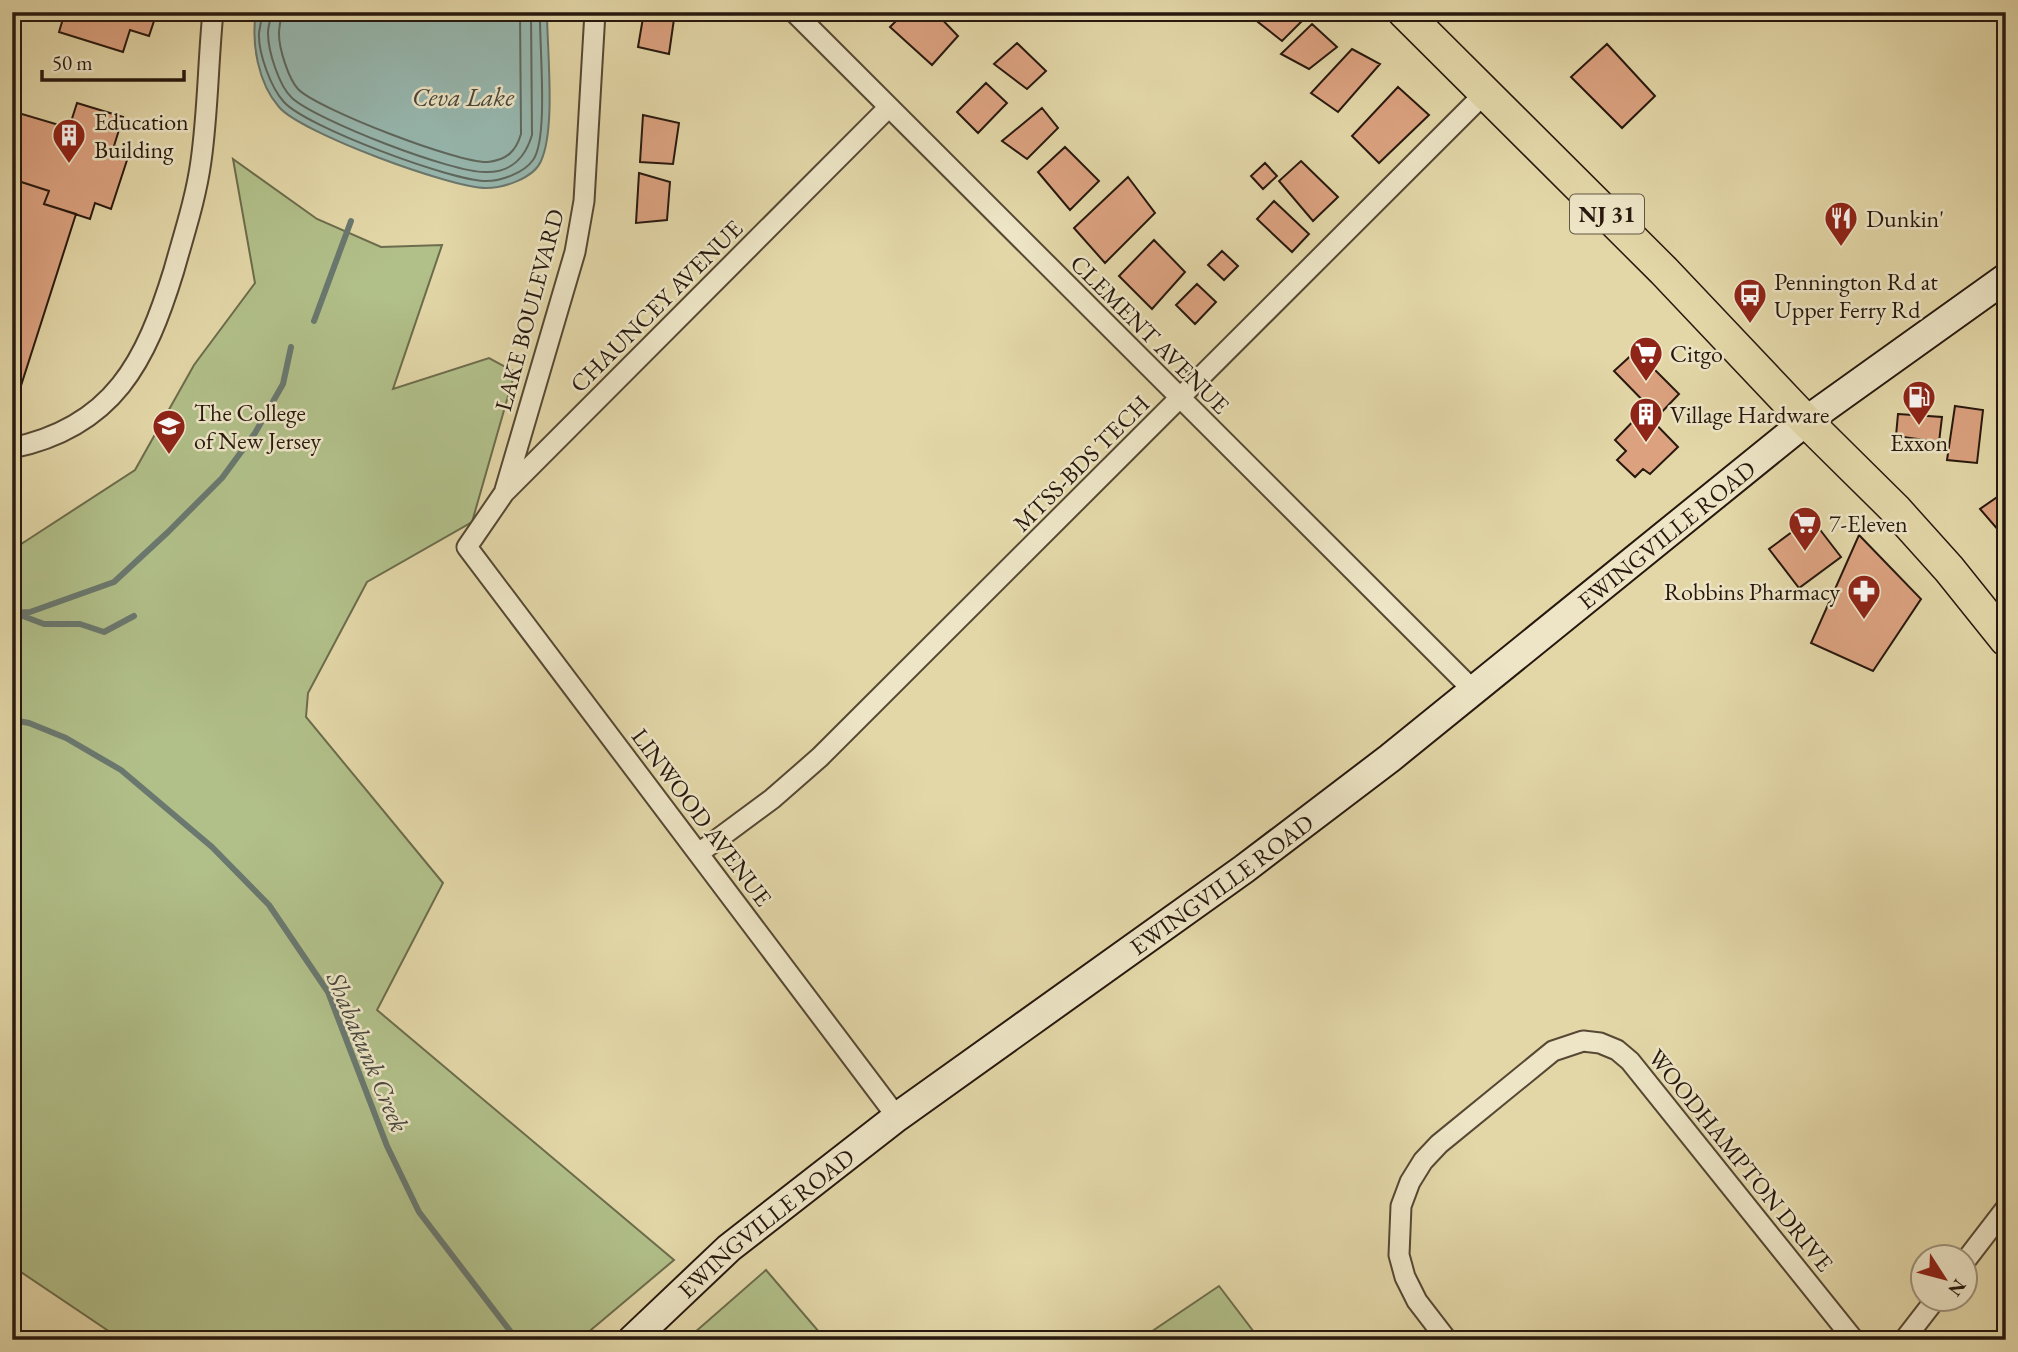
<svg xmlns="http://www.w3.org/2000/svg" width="2018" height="1352" viewBox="0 0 2018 1352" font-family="'EB Garamond',serif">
<rect width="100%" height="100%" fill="#e3d7a8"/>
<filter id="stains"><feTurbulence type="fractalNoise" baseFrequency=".00286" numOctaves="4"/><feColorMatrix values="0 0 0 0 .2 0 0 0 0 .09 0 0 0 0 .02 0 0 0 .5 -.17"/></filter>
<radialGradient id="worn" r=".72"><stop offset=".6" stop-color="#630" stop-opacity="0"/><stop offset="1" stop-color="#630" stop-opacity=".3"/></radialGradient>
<path fill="#b1bf89" stroke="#6c6c4c" stroke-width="2" d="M233,159L317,219L381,247L442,245L393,389L489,358L515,372L472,522L367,582L308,693L306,717L443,883L377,1010L674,1260L579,1340H122L12,1266V550L135,470L194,365L255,283Z
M766,1270L826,1340H686Z
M1219,1286L1260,1340H1139Z"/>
<path fill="#97b8b0" stroke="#6a786f" stroke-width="2" d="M256,12H547C547,50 556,128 541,161C534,178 504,188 486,188C451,188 301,133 279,107C258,83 251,43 256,12Z"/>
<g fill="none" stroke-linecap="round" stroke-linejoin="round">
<path stroke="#5f685f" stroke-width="2" d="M262,12C262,19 260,26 259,33C258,53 271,88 284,102C306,127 452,181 486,181C501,181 524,173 533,160C549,138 539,43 540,12
M271,12C271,19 268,26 268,33C268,51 279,86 292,98C316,120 454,174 487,172C512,172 525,158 532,135L531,12
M282,12C281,19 279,26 279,34C279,48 288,78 298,89C317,109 460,164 488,162C507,160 516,151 521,134L520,12"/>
<path stroke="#6a786f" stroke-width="6" d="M314,321L351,221
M12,613L30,612L114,582L168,532L222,478L255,433L283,384L291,347
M15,613L44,624H80L104,632L134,616
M12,720L29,723L66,738L121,770L212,847L269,905L328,992L387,1146L419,1212L517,1340"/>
</g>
<path fill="#dca280" stroke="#27180e" stroke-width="2" d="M65,12H157L149,36L130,30L123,52L59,32Z
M644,12H675L669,54L638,47Z
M905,12H935L958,36L932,65L890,27Z
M1266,12H1305L1308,15L1282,41L1258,22Z
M1312,24L1337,47L1309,69L1281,54Z
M1017,43L1046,71L1027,89L994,64Z
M1607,44L1655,96L1622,128L1571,77Z
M1352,49L1380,64L1338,112L1311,93Z
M986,83L1007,103L978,133L957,112Z
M1398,87L1429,115L1379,163L1352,136Z
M77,103L123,117L114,146L130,151L111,209L95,203L90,219L44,204L49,191L12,179V111L69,128Z
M1042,108L1058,128L1027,159L1002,141Z
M643,115L679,123L673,164L640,162Z
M1065,147L1099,181L1070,210L1038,172Z
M1301,161L1338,197L1313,221L1279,181Z
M1265,163L1277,176L1263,189L1251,176Z
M639,173L670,182L667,220L636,223Z
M1128,177L1155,213L1105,263L1074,228Z
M12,179L49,191L44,204L76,214L18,395L12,393Z
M1274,201L1309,234L1292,252L1257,219Z
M1154,240L1185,272L1152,309L1119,276Z
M1222,251L1238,266L1224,280L1208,265Z
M1197,284L1216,302L1195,324L1176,305Z
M1636,351L1679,394L1658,416L1614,371Z
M1955,406L1983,410L1977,463L1947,460Z
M1643,411L1678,447L1650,474L1643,469L1635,477L1617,460L1626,451L1615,440Z
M1898,414L1942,417L1939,442L1896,436Z
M2006,491V539L1980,509Z
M1811,518L1841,557L1799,588L1769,549Z
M1859,535L1921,599L1873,671L1811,643Z"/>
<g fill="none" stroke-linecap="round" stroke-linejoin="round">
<defs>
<path id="street" d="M794,12L1473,690
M888,108L504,493L467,547L897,1117
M12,448C114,427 146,361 174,270C184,234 196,198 201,161C208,112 208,62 213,12
M505,490L575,252L584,201L595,12
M699,853L772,799L820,757L1485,93
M1966,1260L2006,1208
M1447,1340L1417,1301L1405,1277L1399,1255L1401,1206L1410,1182L1423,1161L1439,1144L1553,1051L1583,1041L1600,1043L1617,1050L1630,1061L1854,1340
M1904,1340L1935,1300"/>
<g id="secondary">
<path id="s1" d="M632,1340L729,1248L897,1117L1244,869L1390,758L1806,421L2006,278"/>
</g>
<path id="primary" d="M1404,12L1664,271L1806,421L1896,510L1949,569L2006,640"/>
</defs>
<use href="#street" stroke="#564834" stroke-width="23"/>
<use href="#secondary" stroke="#27180e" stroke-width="32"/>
<use href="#primary" stroke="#27180e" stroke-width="35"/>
<use href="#street" stroke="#ede5c6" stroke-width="19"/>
<use href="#secondary" stroke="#ede5c6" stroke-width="28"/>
<use href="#primary" stroke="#e3d7a8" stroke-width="32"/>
</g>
<defs>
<symbol id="building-pin" viewBox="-11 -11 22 30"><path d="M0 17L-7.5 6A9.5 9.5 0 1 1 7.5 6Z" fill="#8f2418" stroke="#ede5c6"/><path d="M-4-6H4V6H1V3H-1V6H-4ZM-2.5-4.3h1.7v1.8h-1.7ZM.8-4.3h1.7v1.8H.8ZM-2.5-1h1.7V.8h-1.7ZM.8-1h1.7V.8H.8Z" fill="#fff"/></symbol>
<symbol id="restaurant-pin" viewBox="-11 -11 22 30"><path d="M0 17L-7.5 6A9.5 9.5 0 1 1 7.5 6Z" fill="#8f2418" stroke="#ede5c6"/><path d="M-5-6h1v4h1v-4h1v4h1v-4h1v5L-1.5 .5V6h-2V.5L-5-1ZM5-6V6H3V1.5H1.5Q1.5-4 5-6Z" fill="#fff"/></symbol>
<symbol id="bus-pin" viewBox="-11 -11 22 30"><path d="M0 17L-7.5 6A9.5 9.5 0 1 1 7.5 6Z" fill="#8f2418" stroke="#ede5c6"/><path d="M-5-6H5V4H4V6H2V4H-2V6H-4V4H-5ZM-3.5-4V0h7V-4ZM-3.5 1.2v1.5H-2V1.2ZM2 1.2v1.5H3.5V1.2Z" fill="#fff"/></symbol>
<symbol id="supermarket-pin" viewBox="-11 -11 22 30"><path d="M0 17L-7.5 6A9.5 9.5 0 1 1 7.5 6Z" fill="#8f2418" stroke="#ede5c6"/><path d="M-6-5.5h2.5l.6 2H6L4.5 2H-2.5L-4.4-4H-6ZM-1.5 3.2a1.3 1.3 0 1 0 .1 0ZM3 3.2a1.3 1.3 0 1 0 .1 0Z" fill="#fff"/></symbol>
<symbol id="fuel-pin" viewBox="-11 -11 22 30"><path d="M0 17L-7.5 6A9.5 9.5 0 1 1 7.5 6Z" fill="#8f2418" stroke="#ede5c6"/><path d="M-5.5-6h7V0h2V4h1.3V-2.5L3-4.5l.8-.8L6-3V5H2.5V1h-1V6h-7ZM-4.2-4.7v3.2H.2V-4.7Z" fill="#fff"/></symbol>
<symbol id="university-pin" viewBox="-11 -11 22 30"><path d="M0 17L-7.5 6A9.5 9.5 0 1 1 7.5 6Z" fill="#8f2418" stroke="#ede5c6"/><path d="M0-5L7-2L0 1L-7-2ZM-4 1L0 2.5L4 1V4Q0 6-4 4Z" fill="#fff"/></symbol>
<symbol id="pharmacy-pin" viewBox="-11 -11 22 30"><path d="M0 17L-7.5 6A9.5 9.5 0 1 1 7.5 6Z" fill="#8f2418" stroke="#ede5c6"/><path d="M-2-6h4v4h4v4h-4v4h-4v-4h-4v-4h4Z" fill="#fff"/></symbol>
</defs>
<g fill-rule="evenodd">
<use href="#building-pin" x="50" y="116" width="38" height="52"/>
<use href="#restaurant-pin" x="1822" y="199" width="38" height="52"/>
<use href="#bus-pin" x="1731" y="276" width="38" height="52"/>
<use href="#supermarket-pin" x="1627" y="334" width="38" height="52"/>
<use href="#fuel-pin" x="1900" y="378" width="38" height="52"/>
<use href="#building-pin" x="1627" y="395" width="38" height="52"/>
<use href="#university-pin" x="150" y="407" width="38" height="52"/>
<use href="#supermarket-pin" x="1786" y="504" width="38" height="52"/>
<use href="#pharmacy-pin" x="1845" y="572" width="38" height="52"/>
</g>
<g text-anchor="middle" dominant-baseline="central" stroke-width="5" stroke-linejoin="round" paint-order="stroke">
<rect fill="#ede5c6" stroke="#625645" stroke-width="2" x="1570" y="194.5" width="74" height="39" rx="5"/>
<g font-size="23" font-weight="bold" fill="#27180e">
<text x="1607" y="214">NJ 31</text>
</g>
<g font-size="24" fill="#27180e" stroke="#ede5c6" text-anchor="start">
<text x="94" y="121">Education<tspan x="94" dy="28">Building</tspan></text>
<text x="1866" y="218">Dunkin'</text>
<text x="1774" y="281">Pennington Rd at<tspan x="1774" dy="28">Upper Ferry Rd</tspan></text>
<text x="1670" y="353">Citgo</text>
<text x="194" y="412">The College<tspan x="194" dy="28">of New Jersey</tspan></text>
<text x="1670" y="414">Village Hardware</text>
<text x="1919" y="442" text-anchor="middle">Exxon</text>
<text x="1829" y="523">7-Eleven</text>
<text x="1840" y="591" text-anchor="end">Robbins Pharmacy</text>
</g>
<g font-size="24" fill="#27180e" stroke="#ede5c6">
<text transform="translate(656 306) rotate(-45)">CHAUNCEY AVENUE</text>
<text transform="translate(529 310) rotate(-75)">LAKE BOULEVARD</text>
<text transform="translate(1150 334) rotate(45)">CLEMENT AVENUE</text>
<text transform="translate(1081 463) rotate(-45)">MTSS-BDS TECH</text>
<text stroke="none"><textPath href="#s1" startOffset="1312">EWINGVILLE ROAD</textPath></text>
<text transform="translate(702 817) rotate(53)">LINWOOD AVENUE</text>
<text stroke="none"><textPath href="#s1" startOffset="746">EWINGVILLE ROAD</textPath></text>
<text transform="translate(1741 1160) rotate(51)">WOODHAMPTON DRIVE</text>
<text stroke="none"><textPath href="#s1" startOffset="178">EWINGVILLE ROAD</textPath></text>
</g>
<g font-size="26" font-style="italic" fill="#49483f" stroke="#ede5c6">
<text x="463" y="97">Ceva Lake</text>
<text transform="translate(368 1052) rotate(67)">Shabakunk Creek</text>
</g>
</g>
<rect width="2018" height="1352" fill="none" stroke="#e3d7a8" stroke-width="42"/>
<rect x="14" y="14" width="1990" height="1324" fill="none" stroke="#27180e" stroke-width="3.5"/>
<rect x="21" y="21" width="1976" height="1310" fill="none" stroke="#27180e" stroke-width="2"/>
<g transform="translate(1944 1278) rotate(126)"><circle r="33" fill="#ede5c6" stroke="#9e937c" stroke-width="2"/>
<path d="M0-5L12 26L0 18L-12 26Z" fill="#8f2418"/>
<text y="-10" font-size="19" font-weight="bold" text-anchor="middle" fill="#27180e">N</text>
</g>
<path d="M42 70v10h142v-10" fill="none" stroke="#27180e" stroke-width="3.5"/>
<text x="52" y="70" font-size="21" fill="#27180e" stroke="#ede5c6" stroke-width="5" paint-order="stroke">50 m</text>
<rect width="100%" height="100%" filter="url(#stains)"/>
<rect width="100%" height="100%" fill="url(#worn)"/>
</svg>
